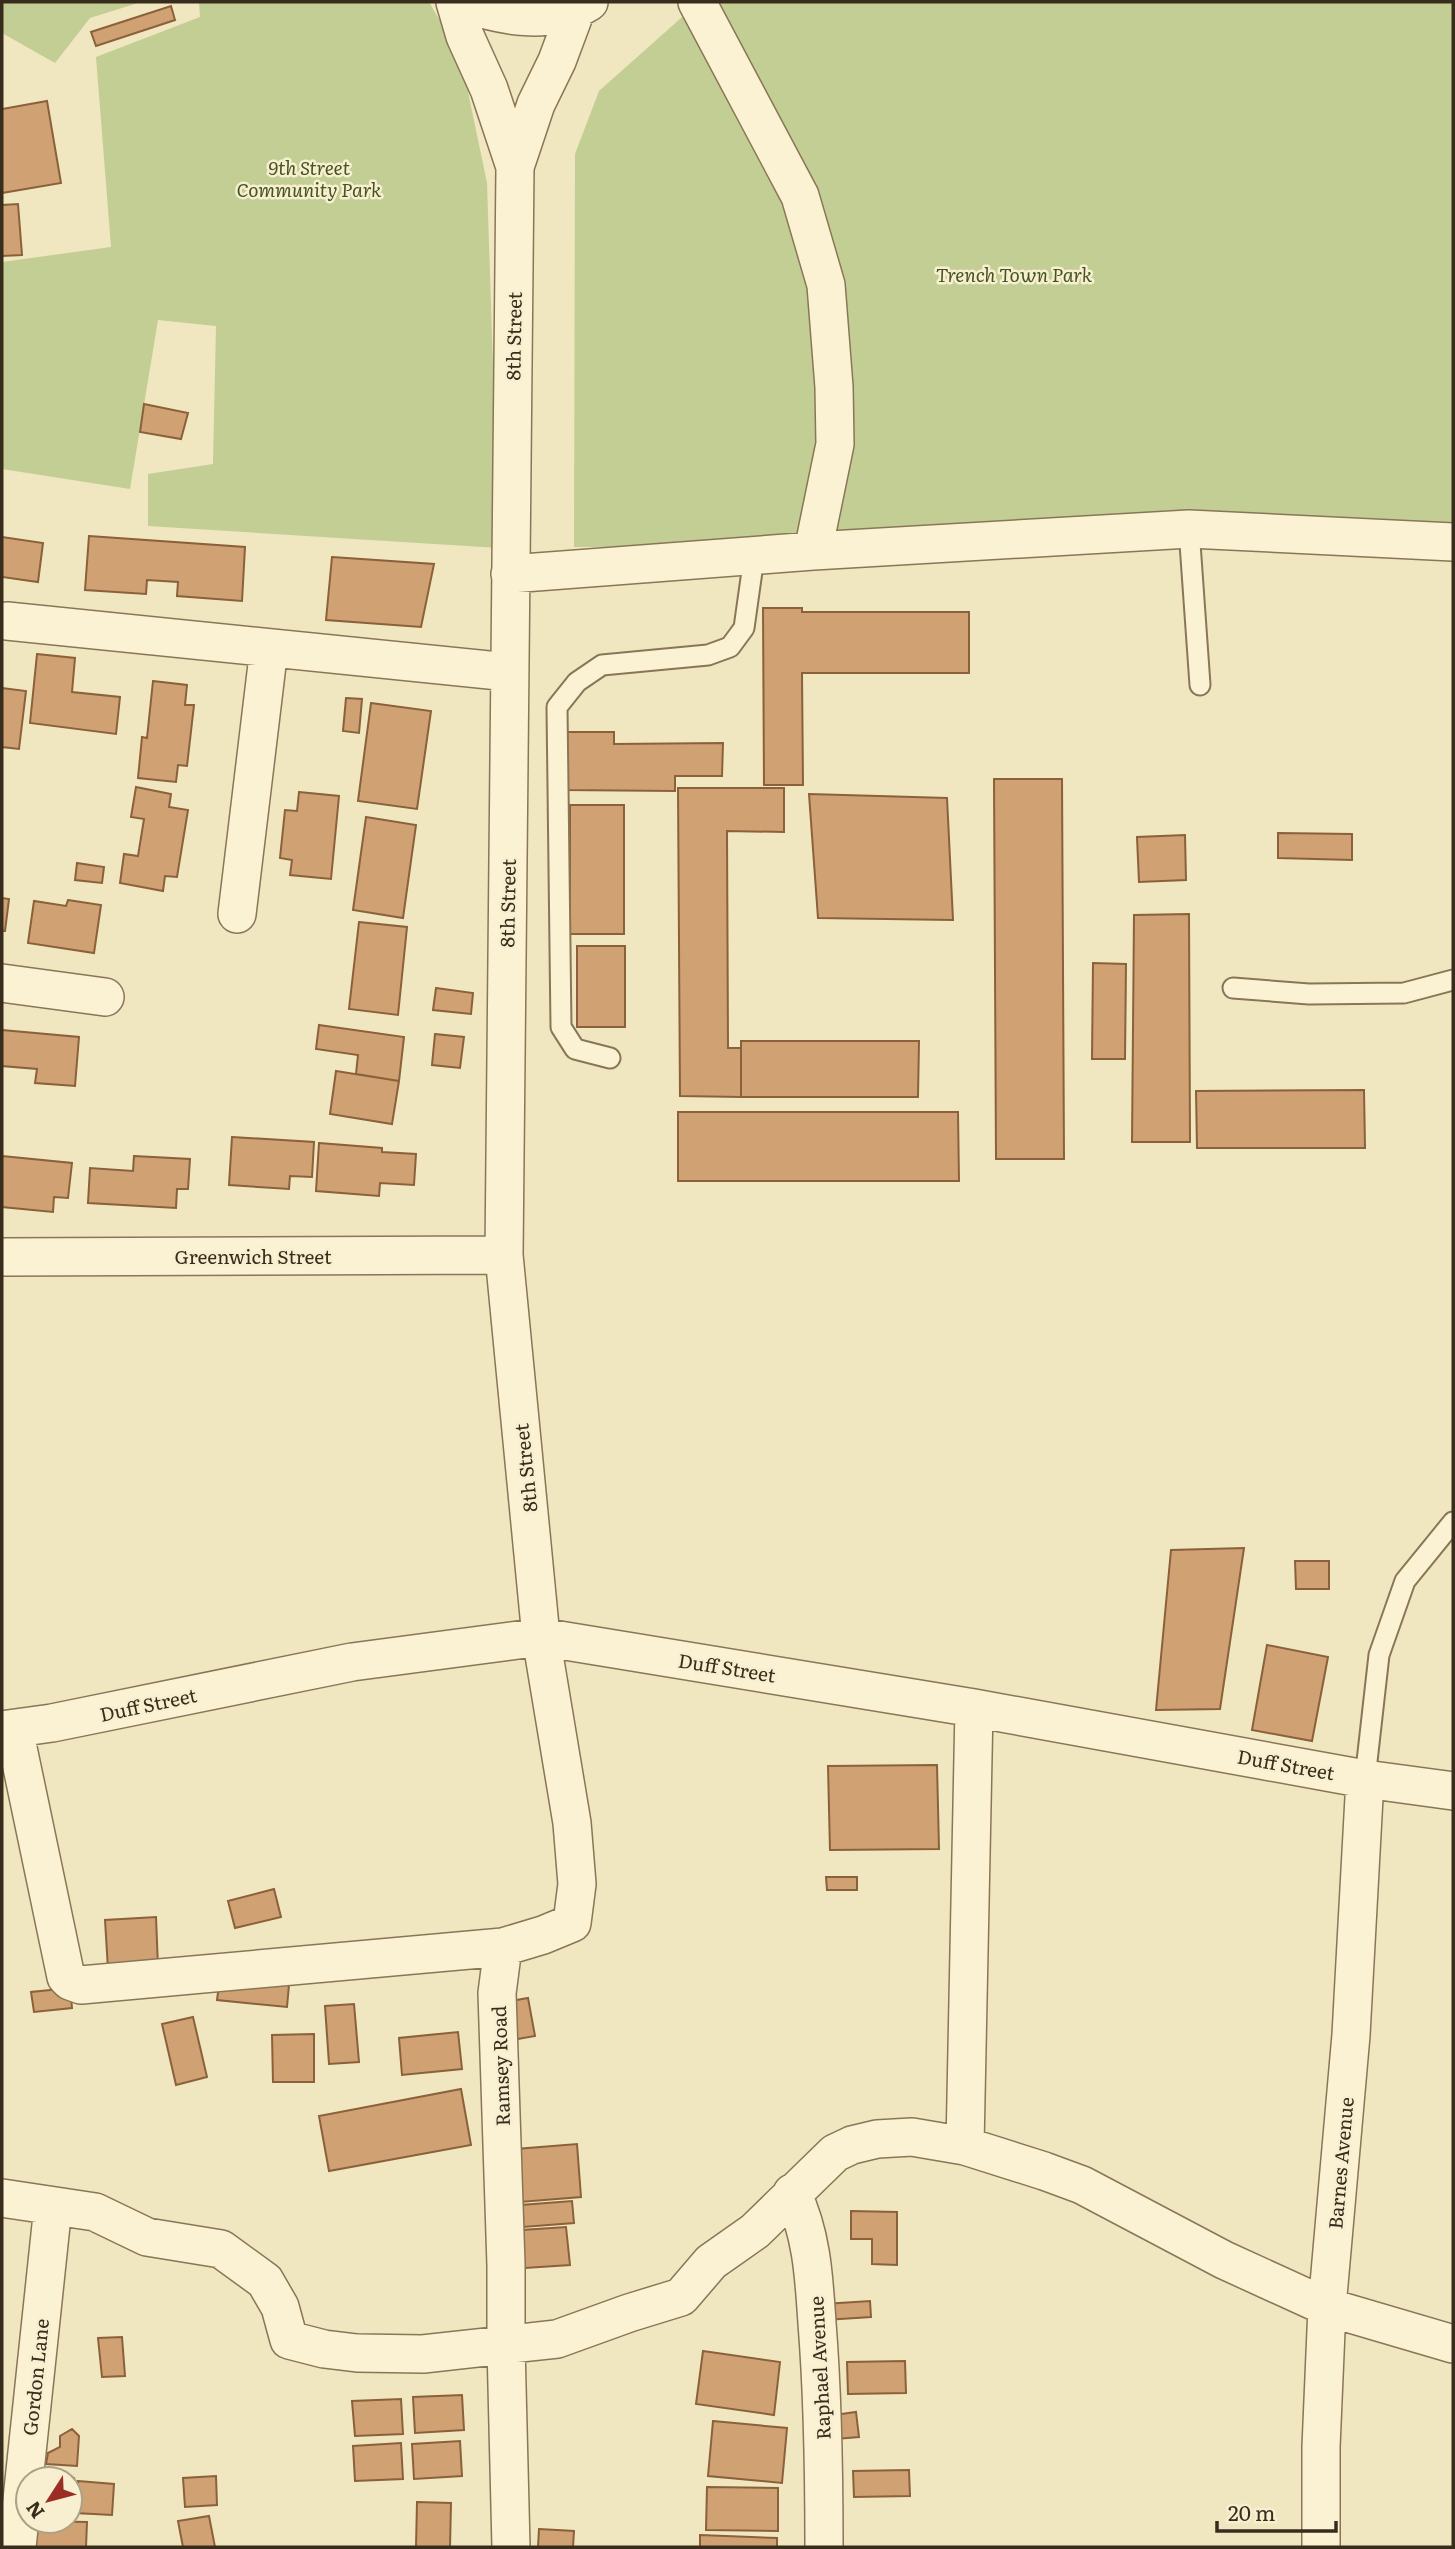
<svg xmlns="http://www.w3.org/2000/svg" width="1455" height="2549" viewBox="0 0 1455 2549" font-family="Literata,serif">
<rect width="100%" height="100%" fill="#f0e6bf"/>
<path fill="#c2ce93" d="M2,2H141L90,18L55,63L2,33Z
M199,2H429L465,64L469,97L487,183L499,548L148,526V474L213,464L216,326L158,320L130,489L2,469V262L111,247L96,57L200,17Z
M699,2H1453V545L574,547L575,154L599,91Z"/>
<path fill="#d0a273" stroke="#8a613b" stroke-width="2" d="M171,6L175,20L96,46L91,32Z
M47,101L61,183L2,193V109Z
M18,204L22,255L2,256V205Z
M144,404L188,413L181,439L140,432Z
M89,536L245,547L242,601L177,596L178,582L147,580L146,594L85,590Z
M2,537L43,543L38,582L2,577Z
M332,557L434,564L421,627L326,620Z
M763,608H802V612H969V673H802L803,785H764Z
M37,654L75,658L72,692L120,697L116,734L30,723Z
M153,681L187,685L185,705H194L187,766L178,765L176,782L138,778L142,737L147,738Z
M2,688L26,691L19,749L2,747Z
M346,698L362,699L359,733L343,731Z
M371,703L431,711L417,809L358,801Z
M563,732H614V744L723,743L722,776H675V791L563,790Z
M994,779H1062L1064,1159H996Z
M136,787L171,794L169,807L188,810L177,877L165,876L163,891L120,883L124,854L138,856L144,819L131,817Z
M678,788H784V832L727,831L728,1048H741V1097L680,1096Z
M299,792L339,796L331,879L290,875L292,860L280,858L285,810L297,811Z
M809,794L947,798L953,920L818,918Z
M570,805H624V934H570Z
M366,817L416,825L403,918L353,910Z
M1278,833L1352,834V860L1278,858Z
M1185,835L1186,880L1139,882L1137,837Z
M77,863L104,867L102,883L75,880Z
M2,898L9,899L5,931H2Z
M68,900L101,905L94,953L28,943L34,901L66,906Z
M1189,914L1190,1142H1132L1134,915Z
M359,922L407,927L398,1015L349,1009Z
M577,946H625V1027H577Z
M1093,963L1126,964L1125,1059H1092Z
M436,988L473,993L471,1014L433,1010Z
M319,1025L404,1037L399,1081L356,1074L358,1055L316,1049Z
M2,1030L79,1037L75,1086L35,1083L37,1069L2,1066Z
M435,1034L464,1037L460,1068L432,1065Z
M741,1041H919L918,1097H741Z
M336,1071L399,1081L392,1124L330,1114Z
M1364,1090L1365,1148H1197L1196,1091Z
M678,1112H958L959,1181H678Z
M232,1137L314,1142L312,1177L290,1176L289,1189L229,1185Z
M319,1143L382,1148V1152L416,1154L414,1185L380,1183L379,1196L316,1191Z
M2,1156L72,1163L68,1198L54,1197L53,1212L2,1207Z
M134,1156L190,1159L188,1189H177L176,1208L88,1203L90,1168L133,1171Z
M1244,1548L1220,1709L1156,1710L1171,1550Z
M1295,1561H1329V1589H1296Z
M1267,1645L1328,1657L1312,1741L1252,1730Z
M937,1765L939,1849L830,1850L828,1766Z
M826,1877H857V1890H827Z
M274,1889L281,1917L235,1928L228,1901Z
M156,1917L158,1967L108,1969L105,1920Z
M220,1977L289,1985L287,2007L217,2000Z
M70,1988L72,2008L34,2012L31,1992Z
M528,1998L535,2036L507,2041L500,2003Z
M354,2004L359,2062L329,2064L325,2006Z
M193,2017L207,2077L176,2085L162,2024Z
M458,2032L462,2069L402,2075L399,2038Z
M314,2034V2082H273L272,2035Z
M461,2089L471,2145L329,2171L319,2116Z
M577,2144L581,2197L520,2202L516,2149Z
M572,2201L574,2223L523,2227L521,2205Z
M851,2211L897,2212V2265L872,2264V2239H851Z
M566,2227L570,2265L525,2268L522,2230Z
M870,2301L871,2317L825,2320L824,2304Z
M122,2337L125,2376L102,2377L98,2338Z
M703,2351L780,2362L774,2415L696,2404Z
M905,2361L906,2393L848,2394L847,2362Z
M462,2395L464,2430L415,2433L413,2397Z
M401,2399L403,2434L355,2436L352,2401Z
M856,2412L859,2437L836,2439L834,2415Z
M713,2421L787,2428L782,2483L708,2476Z
M72,2429L79,2436L77,2466L46,2464L48,2453L60,2447V2436Z
M460,2441L462,2476L414,2479L412,2444Z
M401,2443L403,2479L355,2481L353,2446Z
M909,2470L910,2496L854,2497L853,2471Z
M45,2472L74,2478L70,2494V2479H43Z
M216,2476L217,2505L185,2507L183,2478Z
M78,2481L114,2484L112,2515L75,2513Z
M707,2487L778,2488V2531L706,2530Z
M417,2502L451,2503L450,2547H416Z
M209,2516L215,2547H183L178,2521Z
M37,2521L87,2522L86,2547H36Z
M539,2529L574,2531L573,2547H538Z
M700,2535L777,2538V2547H700Z"/>
<g fill="none" stroke-linecap="round" stroke-linejoin="round">
<defs>
<path id="lane" d="M1189,529L1200,685
M1233,988L1309,994L1404,993L1453,980
M610,1058L575,1049L561,1027L557,707L577,682L602,665L708,655L730,647L744,628L754,557
M1365,1779L1379,1655L1405,1581L1453,1522"/>
<path id="street" d="M455,2L465,36L489,89L515,167
M459,2C501,16 549,27 589,2
M697,2L800,196L826,285L834,387L835,444L813,551
M510,574L813,551L1189,529L1453,542
M7,621L509,672
M237,914L269,648
M2,983L105,997
M2,1257L504,1255
M14,1729L66,1977L70,1981L81,1985L503,1947
M2,1730L52,1723L352,1662L541,1637L974,1708L1365,1779L1453,1791
M965,2146L974,1708
M792,2193C812,2234 814,2278 817,2323C823,2398 824,2472 824,2547
M2,2198L95,2212L147,2237L221,2249L265,2281L280,2307L289,2340L324,2349L357,2353L423,2354L557,2339L629,2313L681,2297L711,2262L755,2231L835,2153L852,2145L877,2139L912,2137L965,2146L1044,2171L1082,2185L1224,2260L1327,2307L1453,2344
M17,2547L53,2206
M511,2547L506,2346V2265L497,1993L503,1947L543,1935L572,1923L577,1884L572,1823L541,1637L504,1255L515,167L536,104L557,61L576,10
M1321,2547V2447L1327,2307L1351,2035L1365,1779"/>
</defs>
<use href="#lane" stroke="#897657" stroke-width="23"/>
<use href="#street" stroke="#897657" stroke-width="40"/>
<use href="#lane" stroke="#faf2d3" stroke-width="19"/>
<use href="#street" stroke="#faf2d3" stroke-width="37"/>
</g>
<g text-anchor="middle" dominant-baseline="central" stroke-width="5" stroke-linejoin="round" paint-order="stroke">
<g font-size="19" font-style="italic" fill="#445521" stroke="#f7efcf">
<text x="309" y="167">9th Street<tspan x="309" dy="22">Community Park</tspan></text>
<text x="1014" y="274">Trench Town Park</text>
</g>
<g font-size="19" fill="#382c1c" stroke="#f7efcf">
<text transform="translate(513 336) rotate(-89)">8th Street</text>
<text transform="translate(507 903) rotate(-89)">8th Street</text>
<text x="253" y="1256">Greenwich Street</text>
<text transform="translate(525 1468) rotate(-96)">8th Street</text>
<text transform="translate(727 1667) rotate(9)">Duff Street</text>
<text transform="translate(148 1704) rotate(-12)">Duff Street</text>
<text transform="translate(1286 1764) rotate(10)">Duff Street</text>
<text transform="translate(500 2066) rotate(-92)">Ramsey Road</text>
<text transform="translate(1340 2163) rotate(-85)">Barnes Avenue</text>
<text transform="translate(819 2368) rotate(-93)">Raphael Avenue</text>
<text transform="translate(35 2377) rotate(-84)">Gordon Lane</text>
</g>
</g>
<rect width="1455" height="2549" fill="none" stroke="#382c1c" stroke-width="7"/>
<g transform="translate(49 2500) rotate(234)"><circle r="33" fill="#f7efcf" stroke="#aba187" stroke-width="2"/>
<path d="M0-5L12 26L0 18L-12 26Z" fill="#9b2e24"/>
<text y="-10" font-size="19" font-weight="bold" text-anchor="middle" fill="#382c1c">N</text>
</g>
<path d="M1217 2521v10h119v-10" fill="none" stroke="#382c1c" stroke-width="3.5"/>
<text x="1228" y="2521" font-size="21" fill="#382c1c" stroke="#f7efcf" stroke-width="5" paint-order="stroke">20 m</text>
</svg>
